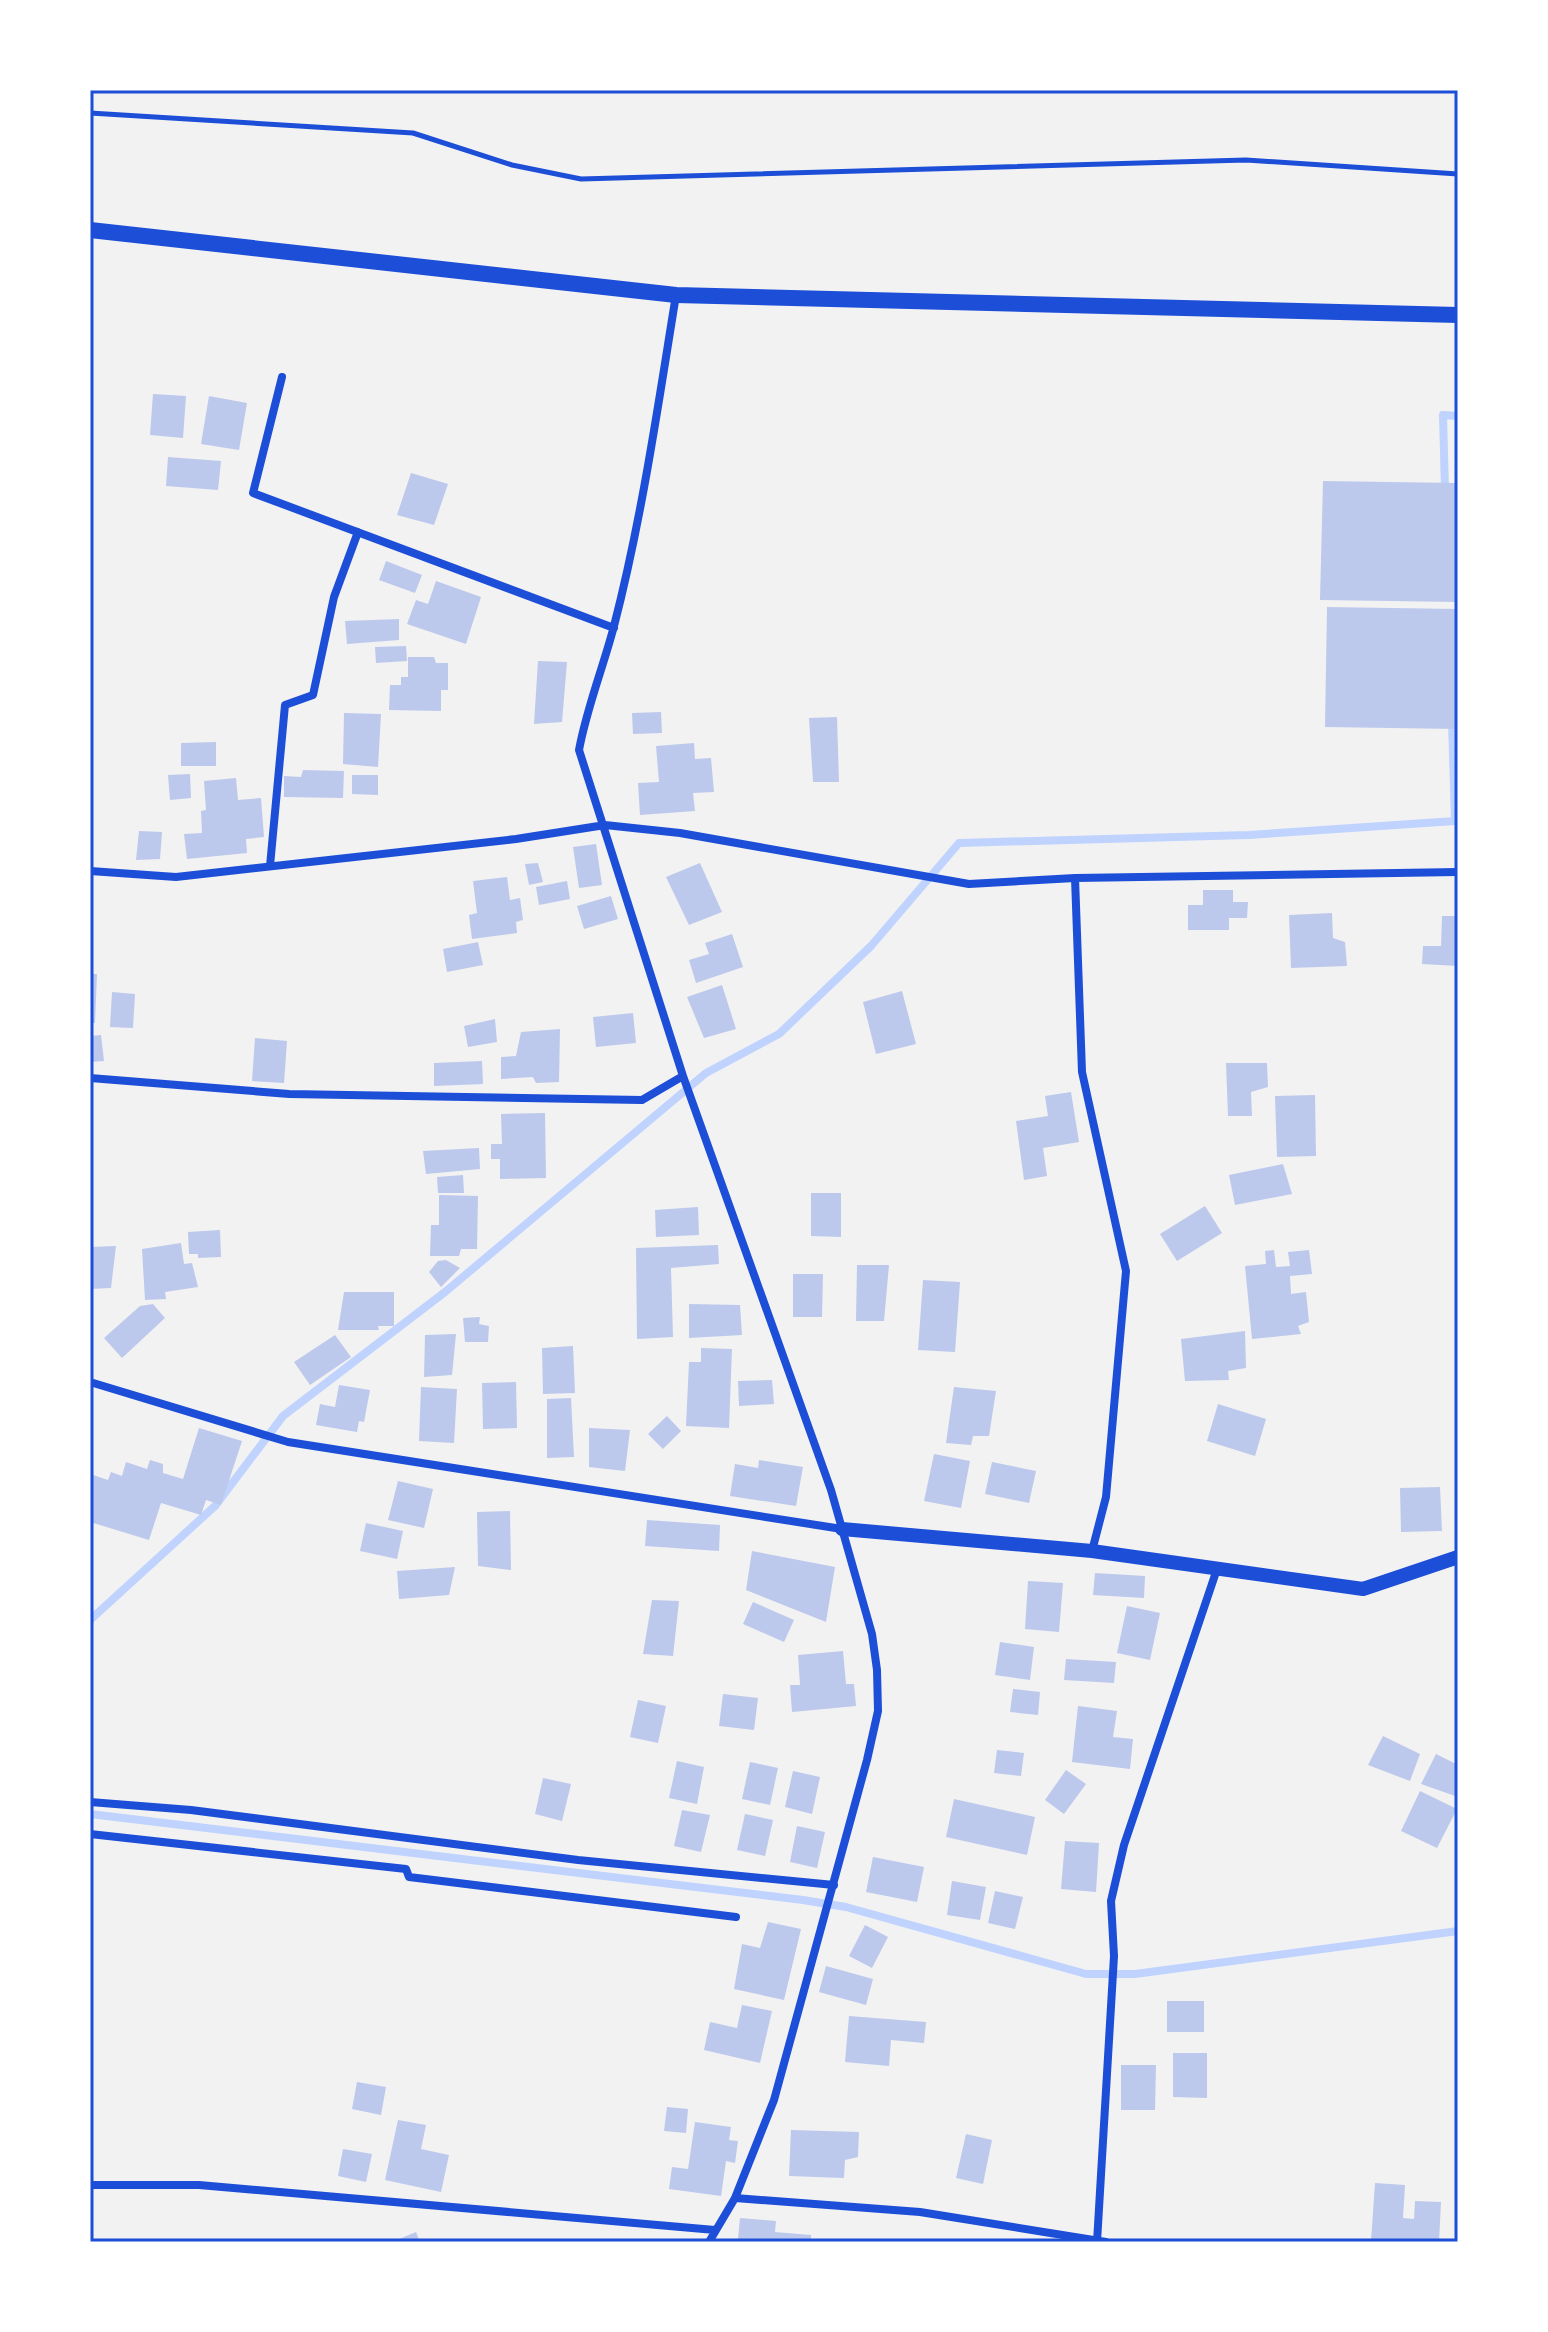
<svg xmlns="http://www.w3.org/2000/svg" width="1548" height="2332" viewBox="0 0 1548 2332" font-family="Cabin,sans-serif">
<rect width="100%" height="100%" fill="#f2f2f2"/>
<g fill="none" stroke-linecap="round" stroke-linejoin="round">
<path stroke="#bfd3fe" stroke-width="8" d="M1445,491L1443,415L1458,416
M90,1620L215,1506L283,1416L445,1292L706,1073L779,1034L871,946L959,843L1249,835L1455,821L1452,721
M90,1814L803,1900L846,1907L1086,1974H1135L1458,1931"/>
</g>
<path fill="#bdc9ec" d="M153,394L186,396L183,438L150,435Z
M209,396L247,403L239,450L201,444Z
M168,457L221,461L218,490L166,486Z
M411,473L448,484L434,525L397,515Z
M1323,481L1458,483V602L1320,600Z
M386,561L422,575L415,593L379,580Z
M436,581L481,597L466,644L407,624L416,600L428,604Z
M1327,607L1458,609V729L1325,727Z
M399,619V640L347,644L345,621Z
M406,646L407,661L376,663L375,647Z
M408,657H434L436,663H448V690H441V711L389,710L390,685H401V677H408Z
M538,661L567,662L562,722L534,724Z
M661,712L662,733L633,734L632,713Z
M344,713L381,714L378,767L343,764Z
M837,717L839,782H813L809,718Z
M216,742V766H181V743Z
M694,743L695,759L711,758L714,792L693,793L695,811L640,815L638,783L659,782L656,746Z
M303,770L344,771L343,798L284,797V776L301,777Z
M190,774L191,798L170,800L168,775Z
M352,775H378V795L352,794Z
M236,778L238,800L261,798L264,837L246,839L247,853L187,859L184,834L202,833L201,811L206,810L204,781Z
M139,831L162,832L160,859L136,860Z
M596,844L602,885L579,888L573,847Z
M538,863L543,882L529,885L525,864Z
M700,863L722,912L689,925L666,877Z
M507,877L510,900L520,898L523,920L516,922L517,933L472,939L469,915L477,913L473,881Z
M567,881L570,899L539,905L536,887Z
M1203,890H1233V902H1248L1247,918H1229V930H1188V905H1203Z
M611,896L618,919L584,929L577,906Z
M1332,913L1333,938L1345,942L1347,966L1291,968L1289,915Z
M1442,916H1458V966L1422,964L1423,946H1441Z
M732,934L743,967L696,983L689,960L709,954L705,943Z
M478,942L483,965L447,972L443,949Z
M90,974H97L95,1023H90Z
M722,985L736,1029L704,1038L687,997Z
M902,991L916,1044L876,1054L863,1002Z
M112,992L135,994L133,1028L110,1027Z
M633,1013L636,1043L596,1047L593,1017Z
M495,1019L497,1042L468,1047L464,1026Z
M560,1029L559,1082L536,1083L533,1077L501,1079V1057L516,1056L521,1032Z
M101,1035L104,1061L90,1062V1036Z
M255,1038L287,1041L284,1083L252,1081Z
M482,1061L483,1084L434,1086V1063Z
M1226,1063H1267L1268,1087L1251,1092L1252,1116H1228Z
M1071,1092L1079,1142L1043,1148L1047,1176L1024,1180L1016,1121L1048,1116L1045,1096Z
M1315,1095L1316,1156L1277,1157L1275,1096Z
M545,1113L546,1178L500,1179V1159H491V1144H502L501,1114Z
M479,1148L480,1169L426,1174L423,1151Z
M1283,1164L1292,1194L1235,1205L1229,1175Z
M463,1175L464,1193H438L437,1177Z
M811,1193H841V1237L811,1236Z
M439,1195L478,1196L477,1249H461L459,1256H430L431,1225H439Z
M1205,1206L1222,1233L1177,1261L1160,1234Z
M698,1207L699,1235L656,1237L655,1210Z
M220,1230L221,1257L198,1258V1254H189L188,1232Z
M181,1243L184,1264L192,1263L198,1287L165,1292L166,1299L145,1300L142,1249Z
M718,1245L719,1264L671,1268L673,1337L637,1339L636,1248Z
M116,1246L111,1288L90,1289V1247Z
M1274,1250L1276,1267L1290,1266L1288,1252L1309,1250L1312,1274L1290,1276L1291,1294L1306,1292L1309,1322L1298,1326L1301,1334L1252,1339L1245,1266L1266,1264L1265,1251Z
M446,1260L460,1268L441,1287L429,1272L438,1261Z
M857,1265H889L884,1321H856Z
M793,1274H823L822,1317H793Z
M923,1280L960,1282L955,1352L918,1350Z
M344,1292H394V1326H378L379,1330H338Z
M153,1304L165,1318L122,1358L104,1338L140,1306Z
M689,1304L740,1305L742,1335L689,1338Z
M480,1317L479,1324L489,1326L488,1342H465L463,1318Z
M1245,1331L1246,1368L1228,1371L1229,1380L1185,1381L1181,1339Z
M456,1334L452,1375L424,1377L425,1335Z
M335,1335L351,1357L310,1385L294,1362Z
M573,1346L575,1393L543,1394L542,1348Z
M701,1348L732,1349L729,1428L686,1426L689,1362H701Z
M772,1380L774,1404L739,1406L738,1381Z
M516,1382L517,1428L483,1429L482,1383Z
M339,1385L370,1390L364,1422L359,1421L357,1432L316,1425L320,1404L335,1407Z
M421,1387L457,1389L454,1443L419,1441Z
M954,1387L996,1391L989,1436H973L971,1445L946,1443Z
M571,1398L574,1457L547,1458V1399Z
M1218,1404L1266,1419L1255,1456L1207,1441Z
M667,1416L681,1431L663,1449L648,1434Z
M199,1428L242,1441L221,1505L206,1500L201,1515L161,1503L149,1540L90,1522V1474L108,1480L111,1472L122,1476L126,1462L147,1469L150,1460L163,1464V1473L183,1479Z
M589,1428L630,1430L625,1471L589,1467Z
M934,1454L970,1461L961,1508L924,1501Z
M759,1460L803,1467L796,1506L730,1496L735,1464L758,1468Z
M992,1462L1036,1471L1029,1503L985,1494Z
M398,1481L433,1489L424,1528L388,1520Z
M1440,1487L1442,1531L1401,1532L1400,1488Z
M510,1511L511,1570L478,1566L477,1512Z
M647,1520L720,1525L719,1551L645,1546Z
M366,1523L403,1531L397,1559L360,1551Z
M752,1551L835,1567L826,1622L746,1590Z
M455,1567L449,1595L399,1599L397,1571Z
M1095,1573L1145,1576L1144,1598L1093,1595Z
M1028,1581L1063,1583L1059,1632L1025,1629Z
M652,1600L679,1601L673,1656L643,1654Z
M753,1602L794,1620L784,1642L743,1624Z
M1127,1606L1160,1613L1150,1660L1117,1653Z
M1000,1642L1034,1647L1030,1680L995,1675Z
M843,1651L846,1684H854L856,1706L792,1712L790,1685H800L798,1655Z
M1066,1659L1116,1662L1114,1683L1064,1680Z
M1013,1689L1040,1692L1038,1715L1010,1712Z
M723,1694L758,1698L754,1730L719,1726Z
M638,1700L666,1706L658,1743L630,1737Z
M1078,1706L1117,1711L1113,1737L1133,1739L1130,1769L1072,1762Z
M1383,1736L1420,1754L1410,1781L1368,1765Z
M997,1750L1024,1753L1021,1776L994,1773Z
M1436,1754L1458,1765V1797L1421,1784Z
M677,1761L704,1767L697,1804L669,1798Z
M750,1762L778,1768L770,1805L742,1799Z
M1066,1770L1086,1784L1064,1814L1045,1800Z
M793,1771L820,1777L812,1814L785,1807Z
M543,1778L571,1784L562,1821L535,1814Z
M1420,1791L1457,1809L1437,1848L1401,1831Z
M954,1799L1035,1817L1027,1855L946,1837Z
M682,1810L710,1815L701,1852L674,1846Z
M745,1814L773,1820L765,1856L737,1850Z
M797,1826L825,1832L817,1868L790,1862Z
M1065,1841L1099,1843L1096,1892L1061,1889Z
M873,1857L924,1867L917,1902L866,1892Z
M952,1881L986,1887L980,1920L947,1915Z
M995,1891L1023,1897L1015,1929L988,1923Z
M768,1922L801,1929L784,2000L734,1989L742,1944L760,1948Z
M865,1925L888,1937L872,1968L849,1956Z
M826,1966L873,1979L866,2005L819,1992Z
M1167,2001H1204V2032H1167Z
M742,2005L772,2011L760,2063L704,2050L710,2022L737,2028Z
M849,2016L926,2022L924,2043L891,2040L889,2066L845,2062Z
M1173,2053H1207V2098L1173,2097Z
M1121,2065H1156L1155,2110H1121Z
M357,2082L386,2087L381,2115L352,2109Z
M667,2107L688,2109L686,2133L664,2131Z
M398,2120L426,2125L421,2149L449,2155L441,2192L385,2180Z
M695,2122L731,2127L729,2140L738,2141L735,2163L726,2161L721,2196L669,2189L672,2167L688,2169Z
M791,2130L859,2132L858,2157L845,2160L844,2178L789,2176Z
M966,2134L992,2140L983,2184L956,2178Z
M343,2149L372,2154L366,2182L338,2176Z
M1375,2183L1405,2185L1403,2218L1414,2219L1415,2201L1441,2202L1439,2242L1371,2241Z
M740,2218L776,2221L775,2232L811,2235V2242L738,2239Z
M416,2232L420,2242H392Z"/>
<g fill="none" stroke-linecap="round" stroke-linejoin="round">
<path stroke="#1d4ed8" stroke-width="5" d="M90,113L413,133L512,165L581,179L1246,160L1458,174"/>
<path stroke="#1d4ed8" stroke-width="8" d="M676,295C658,405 642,518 614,626C603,668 587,707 579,750L683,1076L831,1490L872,1634L877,1670L878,1711L867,1760L774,2100L735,2198L709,2242
M282,377L253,493L614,628
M270,866L285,705L313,695L334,597L358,532
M90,871L176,877L516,839L605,825L680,833L969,884L1075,878L1458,872
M1075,878L1082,1072L1126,1271L1106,1497L1092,1551
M90,1078L289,1094L642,1100L683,1076
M90,1382L288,1442L842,1529
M90,1802L191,1810L578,1860L834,1885
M90,1834L406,1869L409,1877L736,1917
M90,2185H199L715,2230
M735,2198L920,2212L1106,2242
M1097,2242L1114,1956L1111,1901L1124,1845L1217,1569"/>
<path stroke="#1d4ed8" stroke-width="14" d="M842,1529L1092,1551L1363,1589L1458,1557"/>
<path stroke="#1d4ed8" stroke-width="16" d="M90,230L676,295L1458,315"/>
</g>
<rect width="1548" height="2332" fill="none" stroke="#ffffff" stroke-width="184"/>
<rect x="92" y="92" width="1364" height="2148" fill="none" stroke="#1d4ed8" stroke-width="3"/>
</svg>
